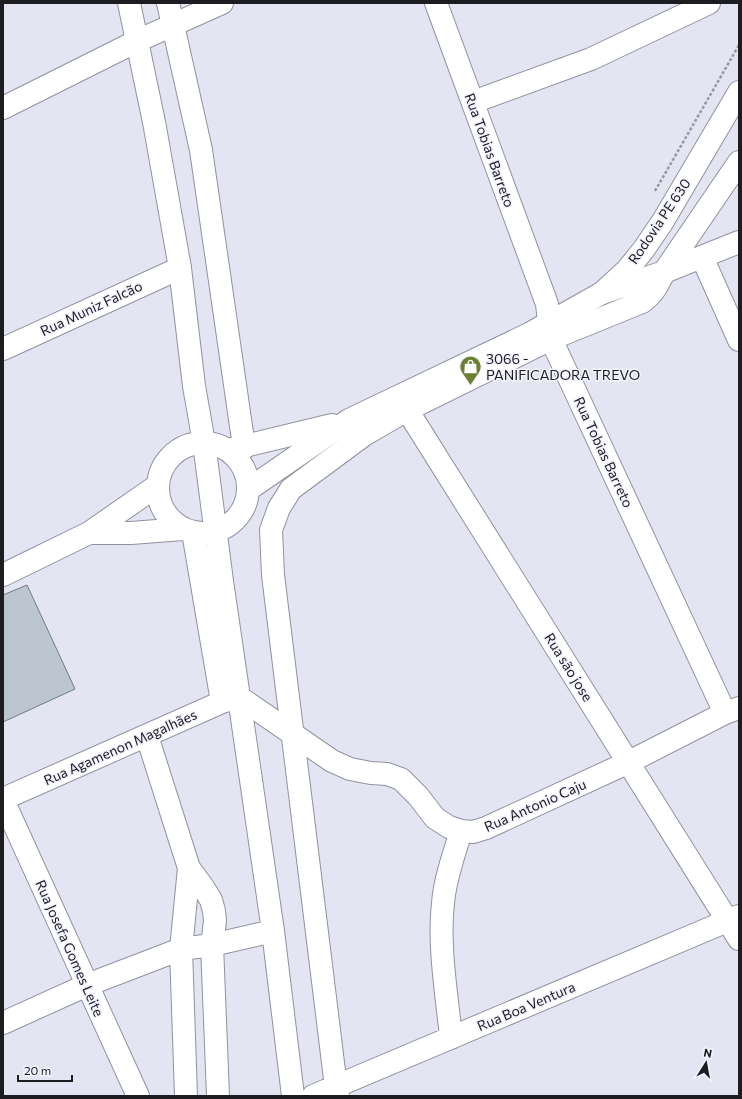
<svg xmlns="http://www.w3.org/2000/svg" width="742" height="1099" viewBox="0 0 742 1099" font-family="Commissioner,sans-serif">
<rect width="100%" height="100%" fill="#e4e5f3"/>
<path fill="#bcc6d1" stroke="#717a84" d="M27,585L75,689L3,722V595Z"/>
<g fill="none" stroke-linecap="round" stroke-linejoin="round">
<defs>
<path id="minor" d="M168,3L201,150L242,433L245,447
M436,3L547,304L551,339L725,713
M473,102L591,59L709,3
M3,108L137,41L222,3
M702,257L739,340
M602,293L664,272L739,242
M3,349L180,268
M399,397L739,939
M193,532L222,702
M147,736L189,868L203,887L211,900L214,911L215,921L212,945L218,1096
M3,799L222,702L239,697L332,761L350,769L371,773L387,774L401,779L418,796L435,818L449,827L461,831L473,832L486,828L629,762L725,713L739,708
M3,800L138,1096
M3,1023L87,985L181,949L212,945L273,931
M451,1038C447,995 438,946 443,903C445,878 454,855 461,831
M186,1096L181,949L189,868
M313,1096L739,916
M338,1096L336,1087L273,575L271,530L279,508L291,489L364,435L407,410L551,339L642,302C653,294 658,285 664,272L739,162"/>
<path id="major" d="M158 488a45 45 0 1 1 90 0a45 45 0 1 1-90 0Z
M228,450L332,425
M249,489L349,420L529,334L602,293L627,270L644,249L663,221L739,92
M89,533H131L183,529
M3,575L89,533L158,485"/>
<path id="highway" d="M129,3L154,122L180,268L194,386L204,443L222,581L273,931L293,1096"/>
</defs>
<use href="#minor" stroke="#91919f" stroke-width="24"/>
<use href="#major" stroke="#91919f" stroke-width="24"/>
<use href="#highway" stroke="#91919f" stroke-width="24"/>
<path stroke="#9899a3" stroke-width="2.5" stroke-dasharray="3 2" stroke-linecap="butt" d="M655,191L739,45"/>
<use href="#minor" stroke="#fff" stroke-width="22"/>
<use href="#major" stroke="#fff" stroke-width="22"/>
<use href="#highway" stroke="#fff" stroke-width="22"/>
</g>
<defs>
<symbol id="shop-pin" viewBox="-11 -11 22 30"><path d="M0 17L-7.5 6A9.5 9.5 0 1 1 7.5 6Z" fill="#6b8030" stroke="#f2f3fe"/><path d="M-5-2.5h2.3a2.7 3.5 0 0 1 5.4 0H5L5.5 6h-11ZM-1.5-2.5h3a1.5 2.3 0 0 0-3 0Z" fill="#fff"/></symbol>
</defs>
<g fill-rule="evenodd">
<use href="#shop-pin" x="458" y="354" width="25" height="34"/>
</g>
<g text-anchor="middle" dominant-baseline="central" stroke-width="3" stroke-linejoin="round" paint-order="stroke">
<g font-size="14" fill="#1c1c21" stroke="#f2f3fe">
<text transform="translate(490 150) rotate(70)">Rua Tobias Barreto</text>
<text transform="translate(659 221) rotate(-56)">Rodovia PE 630</text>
<text transform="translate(91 308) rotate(-25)">Rua Muniz Falcão</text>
<text transform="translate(604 452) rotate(65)">Rua Tobias Barreto</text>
<text transform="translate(569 667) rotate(58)">Rua são jose</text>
<text transform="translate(120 747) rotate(-24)">Rua Agamenon Magalhães</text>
<text transform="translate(535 805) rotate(-24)">Rua Antonio Caju</text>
<text transform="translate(70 948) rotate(66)">Rua Josefa Gomes Leite</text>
<text transform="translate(526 1006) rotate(-23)">Rua Boa Ventura</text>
</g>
<g font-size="14" fill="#1c1c21" stroke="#f2f3fe" text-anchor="start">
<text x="486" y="358">3066 -<tspan x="486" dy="16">PANIFICADORA TREVO</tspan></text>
</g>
</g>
<rect width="742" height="1099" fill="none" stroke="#1c1c21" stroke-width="8"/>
<g transform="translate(706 1063) rotate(11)" stroke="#f2f3fe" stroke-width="3" paint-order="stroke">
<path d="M0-3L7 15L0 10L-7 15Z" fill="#1c1c21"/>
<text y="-6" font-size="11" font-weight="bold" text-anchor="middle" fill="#1c1c21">N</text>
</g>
<path d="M18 1075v6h54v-6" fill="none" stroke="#1c1c21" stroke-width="2"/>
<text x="24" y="1075" font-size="12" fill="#1c1c21" stroke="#f2f3fe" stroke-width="3" paint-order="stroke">20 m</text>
</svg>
